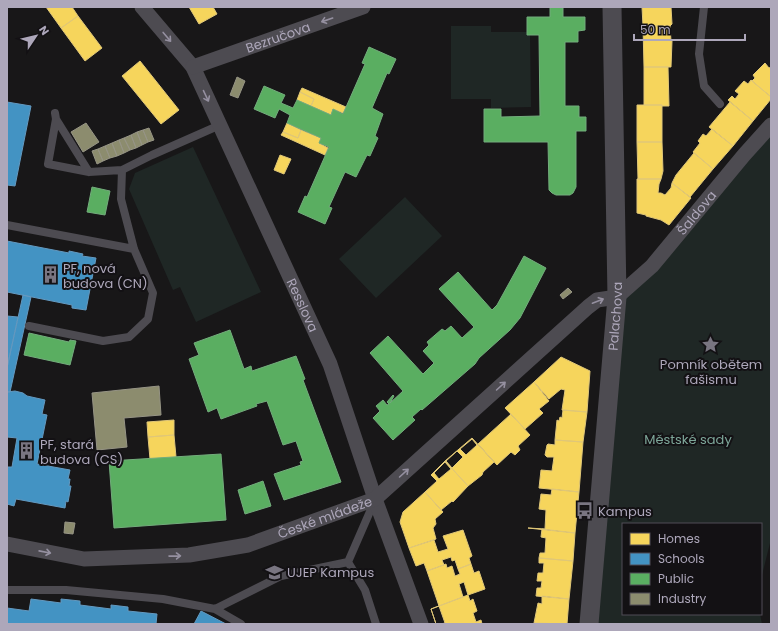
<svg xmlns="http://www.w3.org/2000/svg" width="778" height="631" viewBox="0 0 778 631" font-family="Poppins,sans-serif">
<rect width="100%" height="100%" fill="#181718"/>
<path fill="#1f2725" d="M451,26H491V32H527V35H530L531,107L491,108V99H451Z
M771,125V539L761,579V524H623V614H760L762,624H589L617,297Z
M193,147L261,292L196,322L180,287L173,290L129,189L135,173Z
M405,197L442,236L376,298L339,259Z"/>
<path fill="#f6d55c" stroke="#e0c778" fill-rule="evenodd" d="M46,7H72L78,16L61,28Z
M189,7H213L217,14L199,24Z
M642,7H671L672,24L670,26H643Z
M78,16L102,48L85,61L61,28Z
M643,26H670L671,41H672L671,67H644Z
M140,61L179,110L161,124L122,76Z
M765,63L769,68L771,67V97L752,81L755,78L753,75Z
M644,67H668L669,106H662V105H644Z
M751,80L771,97V99L753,121L728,100L732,96L735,99L739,94L735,91L744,81L748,84Z
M302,88L346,107L343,113L333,109L331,115L311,106L314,99L300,92Z
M300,92L314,99L311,106L297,100Z
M730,102L753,121L733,146L709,127Z
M637,105H662V142H637Z
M287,123L301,130L298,138L283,132Z
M712,129L733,146L713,169L693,152L700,143L698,141L703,134L706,136Z
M301,130L321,138L319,143L328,148L325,155L281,135L283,132L298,138Z
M637,142H662L663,171L661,179H638Z
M694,153L713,169L690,197L672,183L676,175Z
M280,155L291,159L284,174L274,170Z
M637,179H661L659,184L658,193H661L665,195L671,188L672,183L691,198L669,225L661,220L646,216V215L637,213Z
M561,357L590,371L587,412L562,410L565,390L561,389L549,399L534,382Z
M534,382L549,401L539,409L543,413L525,429L505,408Z
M563,410L587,412L583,442L555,440L557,420L559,421L560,417L562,418Z
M511,414L530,435L518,446L520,450L515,455L511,452L497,465L478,444Z
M174,420V435L148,437L147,422Z
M174,435L176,457L150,459L148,437Z
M472,438L494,462L483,472L482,475L468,486L445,461ZM472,439L477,445L466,455L460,449ZM457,451L463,457L452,468L446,461Z
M555,440L583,442L579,492L539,488L541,470L552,471L554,457H547L545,455L547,445L548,444L555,445Z
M445,461L468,486L453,502L452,501L441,510L425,492L437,481L431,475ZM445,462L451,469L439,479L434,473Z
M552,489L579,492L575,533L528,528L545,529L546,510L539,509L541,494L551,495Z
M425,492L443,512L435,519L436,524L433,528L436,539L409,548L400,522L403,512Z
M542,529L575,533L573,561L539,558L540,553H545L546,538L541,537Z
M463,530L472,556L469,558L471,564L458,569L455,560L452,561L451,557L442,560L444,565L427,571L424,563L416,566L409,548L434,540L438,552L448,549L443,536Z
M539,558L573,561L569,599L536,596L537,588H541L542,581H537L538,573H543L544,563H539Z
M446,564L447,568L452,566L455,576L460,574L458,569L471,564L474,573L479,571L485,589L468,595L464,582L459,584L463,597L439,606L427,571Z
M468,595L470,601L473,599L477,611L473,613L476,622L481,620L482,624H441L445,623L439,606L431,609L436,624L431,609Z
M542,596L569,599L567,624L534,623L538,603L542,604Z"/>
<path fill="#4393c3" stroke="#6399c0" d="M7,102L31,106L15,186L7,185Z
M7,241L69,253V251L83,254L82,256L96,258L86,310L72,308V305L7,292Z
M23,295L31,297L10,392H7V368Z
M7,316L18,317L7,368Z
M15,391L23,393L27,396L45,400L42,414L47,415L37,464L70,470L68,479H70L69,486H71L68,502L66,501L65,508L16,499L14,506L7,504V467H12L17,438L7,437V392Z
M31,599L61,603V599L80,601V605L111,609V605L128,607V611L157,614L156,624H7V608L29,611Z
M201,611L226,624H194Z"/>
<path fill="#5aae61" stroke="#73ac7c" d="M550,7H563V17H585V30L578,31V42H565V106H579V117H586V131H576V187L573,193L570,195H556L552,193L549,190L548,142H484V109H501V117L540,116L539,35H527V17H550Z
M369,47L396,59L389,74L387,73L372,108L383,114L375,136L378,138L370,156L367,155L356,177L345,172L329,207L332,208L325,224L298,212L305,196L307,197L329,147L319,143L321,138L287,123L290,115L279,109L275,118L254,109L264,86L285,95L281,103L293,108L297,100L331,115L333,109L343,114L365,64L362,63Z
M92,187L110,191L105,215L87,212Z
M524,256L546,268L520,318L510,330L479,358L475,364L422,410L421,409L412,417L415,420L393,440L373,418L380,411L376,406L383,400L387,405L389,404L387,402L393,395L394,396L390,403L403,391L370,353L388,336L423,374L434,363L423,351L429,345L427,342L442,329L445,331L451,326L462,338L474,327L439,289L458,272L492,310L497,305Z
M230,330L244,369L251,366L252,371L296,356L305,379L303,380L341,482L284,500L274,474L301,465L300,462L303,461L296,441L283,445L267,401L256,404L257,406L221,419L217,408L208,412L189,359L199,355L194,343Z
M29,333L69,342L70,340L76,341L70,365L24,355Z
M221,454L226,520L114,528L109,461Z
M263,481L271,506L245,514L238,490Z"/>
<path fill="#8c8c6e" stroke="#969485" d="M237,77L245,81L238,98L230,95Z
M86,123L99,142L83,152L71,132Z
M149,128L154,140L148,142L143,130Z
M143,130L148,142L142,145L137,132Z
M137,132L142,145L136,148L131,135Z
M131,135L136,148L130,150L124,138Z
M124,138L130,150L124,153L119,140Z
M119,140L124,153L117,156L112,143Z
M112,143L117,156L110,158L105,146Z
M105,146L110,158L103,161L98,149Z
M98,149L103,161L97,164L92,151Z
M568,288L572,292L563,299L560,295Z
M159,386L161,415L124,418L127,447L97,450L92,393Z
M65,522L75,523L73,534L64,533Z"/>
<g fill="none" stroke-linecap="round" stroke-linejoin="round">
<path stroke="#4d4b51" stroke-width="8" d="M704,7L699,54L704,86L720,104
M55,113L56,119L48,164L89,172L122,170L152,155L220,125
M56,119L89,172
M7,225L134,249
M29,326L103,341L129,337L148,319L153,293L134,249L121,199L122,170
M348,562L365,590L376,624
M7,590H66L163,599L215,609L281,576L348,562L375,500
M215,609L241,624"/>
<g stroke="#4d4b51" stroke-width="15">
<path id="s1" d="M142,7L193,67L330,364L375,499L421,624"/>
<path id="s2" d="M193,67L363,7"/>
<path id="s3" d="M7,544L84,559L189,555L248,545L375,499L588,307L597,300L617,297L652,266L744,155L771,125"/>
</g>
<path stroke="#4d4b51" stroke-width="19" id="s4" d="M589,624L617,297L612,7"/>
</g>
<defs><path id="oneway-shaft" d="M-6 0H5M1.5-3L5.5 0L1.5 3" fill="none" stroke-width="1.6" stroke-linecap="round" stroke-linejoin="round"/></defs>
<g stroke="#9590a0">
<use href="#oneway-shaft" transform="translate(327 20) rotate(161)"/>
<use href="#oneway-shaft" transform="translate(167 37) rotate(50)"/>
<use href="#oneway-shaft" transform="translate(206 96) rotate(65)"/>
<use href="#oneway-shaft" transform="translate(598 301) rotate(-21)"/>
<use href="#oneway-shaft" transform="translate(501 386) rotate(-42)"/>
<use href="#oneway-shaft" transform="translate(404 473) rotate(-42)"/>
<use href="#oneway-shaft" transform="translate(45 552) rotate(11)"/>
<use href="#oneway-shaft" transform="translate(175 556) rotate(-1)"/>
</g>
<defs>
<symbol id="building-bare" viewBox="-9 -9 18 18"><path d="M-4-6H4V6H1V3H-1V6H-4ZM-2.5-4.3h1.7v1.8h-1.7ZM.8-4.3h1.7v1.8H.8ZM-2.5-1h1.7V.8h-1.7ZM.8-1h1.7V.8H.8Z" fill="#797581" stroke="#131114" stroke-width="2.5" paint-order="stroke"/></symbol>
<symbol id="sight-bare" viewBox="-9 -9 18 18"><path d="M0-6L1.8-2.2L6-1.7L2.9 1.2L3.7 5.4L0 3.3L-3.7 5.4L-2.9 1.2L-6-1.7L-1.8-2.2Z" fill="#797581" stroke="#131114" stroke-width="2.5" paint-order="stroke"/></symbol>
<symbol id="bus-bare" viewBox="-9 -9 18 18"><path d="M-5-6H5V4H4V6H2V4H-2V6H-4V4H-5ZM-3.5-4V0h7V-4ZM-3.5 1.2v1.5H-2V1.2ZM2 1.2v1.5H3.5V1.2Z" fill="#797581" stroke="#131114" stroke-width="2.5" paint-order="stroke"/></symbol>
<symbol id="university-bare" viewBox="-9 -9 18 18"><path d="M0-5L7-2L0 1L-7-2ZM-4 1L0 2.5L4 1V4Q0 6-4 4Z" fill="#797581" stroke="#131114" stroke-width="2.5" paint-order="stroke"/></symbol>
</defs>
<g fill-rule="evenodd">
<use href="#building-bare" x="38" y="262" width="25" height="25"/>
<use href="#sight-bare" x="698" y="332" width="25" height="25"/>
<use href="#building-bare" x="14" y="438" width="25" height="25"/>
<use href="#bus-bare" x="572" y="498" width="25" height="25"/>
<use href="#university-bare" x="262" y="560" width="25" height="25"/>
</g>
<g text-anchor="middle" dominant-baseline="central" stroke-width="4" stroke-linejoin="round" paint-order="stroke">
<g font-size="13" fill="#ada7ba" stroke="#131114">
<text stroke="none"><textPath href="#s2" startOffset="90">Bezručova</textPath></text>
<text stroke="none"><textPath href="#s3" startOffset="813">Šaldova</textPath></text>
<text stroke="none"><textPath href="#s1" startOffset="341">Resslova</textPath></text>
<text stroke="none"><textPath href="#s4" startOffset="309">Palachova</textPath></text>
<text stroke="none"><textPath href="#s3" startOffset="325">České mládeže</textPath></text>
</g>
<g font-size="13" fill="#ada7ba" stroke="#131114" text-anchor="start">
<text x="63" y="268">PF, nová<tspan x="63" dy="15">budova (CN)</tspan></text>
<text x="711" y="364" text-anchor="middle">Pomník obětem<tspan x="711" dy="15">fašismu</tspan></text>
<text x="40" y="444">PF, stará<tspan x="40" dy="15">budova (CS)</tspan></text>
<text x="598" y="511">Kampus</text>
<text x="287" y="572">UJEP Kampus</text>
</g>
<g font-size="13" fill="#7da699" stroke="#131114">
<text x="688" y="439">Městské sady</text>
</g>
</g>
<rect width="778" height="631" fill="none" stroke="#ada7ba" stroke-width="16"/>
<rect x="622" y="523" width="140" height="92" fill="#131114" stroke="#514d56"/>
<rect x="630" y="533" width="20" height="12" fill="#f6d55c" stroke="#514d56"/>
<text x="658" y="543" font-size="12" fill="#ada7ba">Homes</text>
<rect x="630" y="553" width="20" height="12" fill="#4393c3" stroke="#514d56"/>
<text x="658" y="563" font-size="12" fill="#ada7ba">Schools</text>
<rect x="630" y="573" width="20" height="12" fill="#5aae61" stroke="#514d56"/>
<text x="658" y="583" font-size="12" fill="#ada7ba">Public</text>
<rect x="630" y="593" width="20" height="12" fill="#8c8c6e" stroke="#514d56"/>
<text x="658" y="603" font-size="12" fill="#ada7ba">Industry</text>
<g transform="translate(36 36) rotate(55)" stroke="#131114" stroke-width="3" paint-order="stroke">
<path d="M0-3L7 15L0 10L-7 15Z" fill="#ada7ba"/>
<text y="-6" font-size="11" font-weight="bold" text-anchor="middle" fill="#ada7ba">N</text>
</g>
<path d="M634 34v6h111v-6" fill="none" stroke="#ada7ba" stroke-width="2"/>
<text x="640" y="34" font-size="12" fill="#ada7ba" stroke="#131114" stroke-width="3" paint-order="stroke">50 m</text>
</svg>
